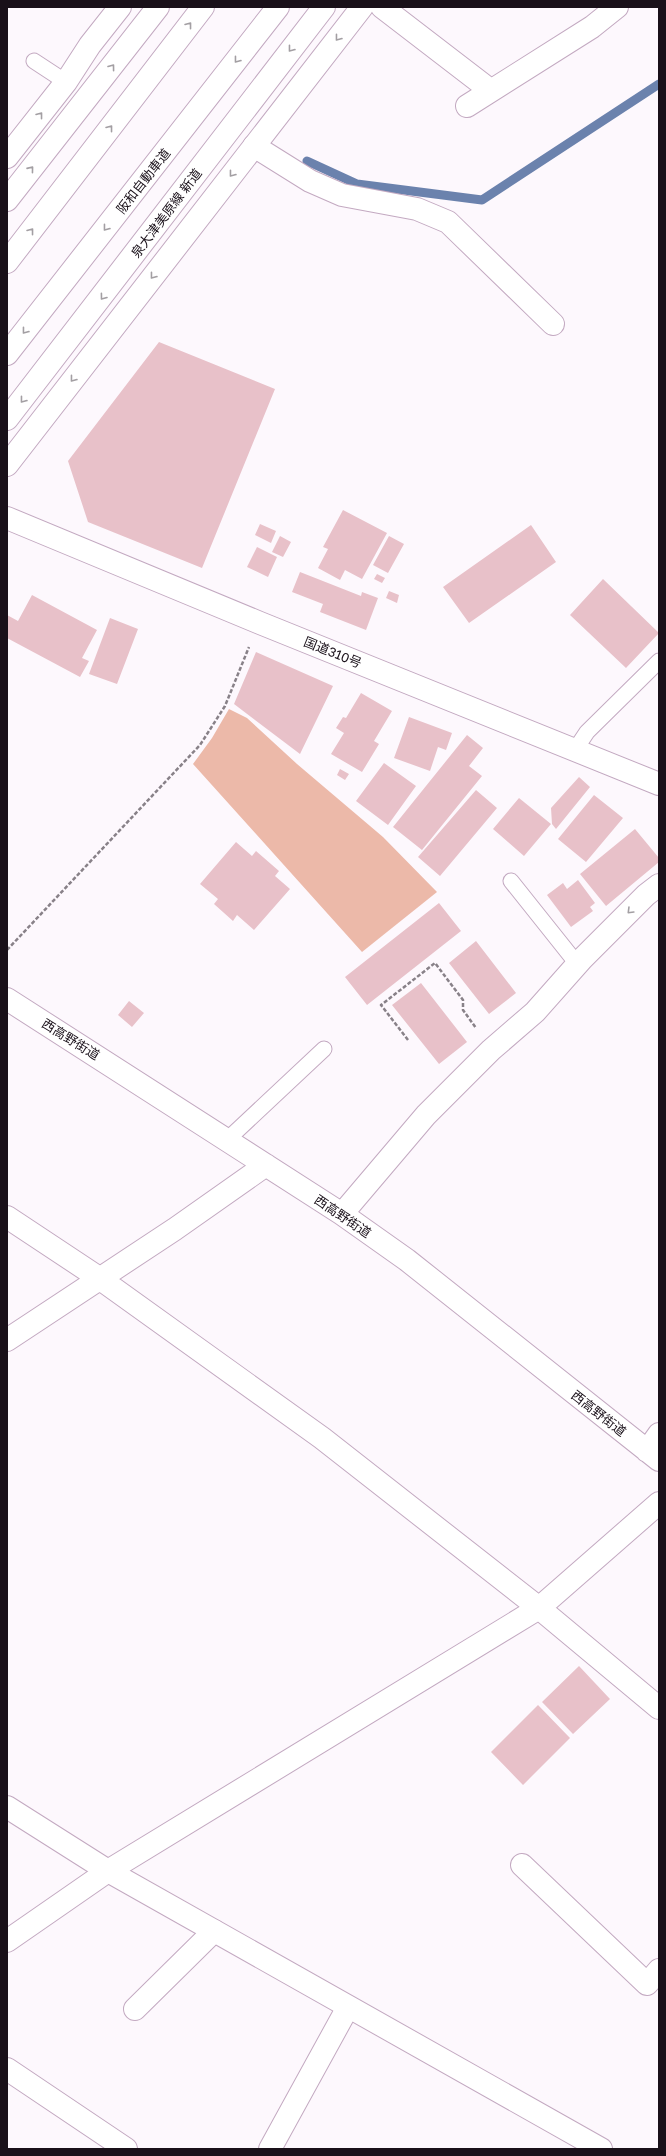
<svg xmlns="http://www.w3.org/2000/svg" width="666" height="2156" viewBox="0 0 666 2156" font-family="'Golos Text','Noto Sans JP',sans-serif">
<rect width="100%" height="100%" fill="#fdf8fd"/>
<path fill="#ecb9a9" d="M229,709L247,718L297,764L383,837L437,892L362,952L193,764L212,738Z"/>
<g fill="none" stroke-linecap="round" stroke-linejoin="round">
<path stroke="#6b82ad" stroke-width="9" d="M307,161L357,184L482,200L659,84"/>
</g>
<path fill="#e8c1c9" d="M159,342L275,389L202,568L88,522L68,461Z
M343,510L387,533L362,579L345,570L340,580L318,568L328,549L323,547Z
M260,524L276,531L271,543L255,535Z
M531,525L556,562L469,623L443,587Z
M280,536L291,542L283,557L272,552Z
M389,536L404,544L388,573L373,565Z
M257,547L277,557L268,577L247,567Z
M300,572L361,596L362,592L378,598L366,630L320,612L323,604L292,592Z
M377,574L385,578L382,583L374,579Z
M603,579L659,633L626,668L570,615Z
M389,591L399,595L397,603L386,598Z
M32,595L97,630L82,658L89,661L80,677L7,638V615L18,621Z
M110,618L138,629L117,684L89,674Z
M256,652L333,686L300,754L234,704Z
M361,693L392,711L374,741L379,744L362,772L331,754L344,733L336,728L343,717L346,718Z
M409,717L452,733L446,750L438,747L430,771L394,758Z
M467,735L483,748L469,766L482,776L422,850L393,827Z
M384,763L416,786L388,825L356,801Z
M340,769L349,774L345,780L337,775Z
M579,777L590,787L556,829L552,824L551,808Z
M476,790L497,808L440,876L418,857Z
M594,795L623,818L586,862L558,839Z
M519,798L551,824L524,856L493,829Z
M635,829L659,858V862L606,906L580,874Z
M236,842L252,856L256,851L279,871L275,876L290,889L254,930L237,915L233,921L214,904L218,899L200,884Z
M578,880L595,903L590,907L593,911L571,927L547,895L563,883L567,889Z
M439,903L461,931L367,1005L345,977Z
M476,941L516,993L489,1014L449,963Z
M421,983L467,1042L439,1064L392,1005Z
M129,1001L144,1013L132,1027L118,1015Z
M579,1666L610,1699L573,1734L542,1702Z
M538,1705L570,1738L523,1785L491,1752Z"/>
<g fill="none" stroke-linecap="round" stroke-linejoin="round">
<defs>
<path id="service" d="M34,61L66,82
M575,750L587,732L659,661
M511,881L578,965
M228,1139L324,1049"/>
<path id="minor" d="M382,7L490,90
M467,106L592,27L617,7
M254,146L310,181L342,195L417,209L448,222L553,324
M7,999L342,1214L407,1260L659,1460
M342,1214L426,1115L491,1050L535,1012L582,959L646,895L659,885
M7,1217L99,1278L322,1438L539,1608L659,1708
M7,1340L175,1229L266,1165
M647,1451L659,1434
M522,1865L647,1984L659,1970
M7,1941L108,1871L539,1608L659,1503
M135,2009L214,1931
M7,2069L126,2149
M270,2149L348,2007"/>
<path id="tertiary" d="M7,1807L108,1871L601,2149"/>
<path id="primary" d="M7,157L66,82L90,45L120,7
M7,200L158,7
M7,419L324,7
M7,465L362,7"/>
<path id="trunk" d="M7,518L260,623L659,784"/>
<path id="motorway" d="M7,262L203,7
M7,354L278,7"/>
</defs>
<use href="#service" stroke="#c3a9c1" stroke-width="17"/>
<use href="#minor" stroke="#c3a9c1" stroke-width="24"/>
<use href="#tertiary" stroke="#c3a9c1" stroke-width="24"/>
<use href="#primary" stroke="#c3a9c1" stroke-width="24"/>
<use href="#trunk" stroke="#c3a9c1" stroke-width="24"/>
<use href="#motorway" stroke="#c3a9c1" stroke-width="24"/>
<path stroke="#888188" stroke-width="2.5" stroke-dasharray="4 2" stroke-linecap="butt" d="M7,950L200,745L225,706L249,647
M408,1040L381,1005L435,963L463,1000V1010L476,1028"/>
<use href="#service" stroke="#fff" stroke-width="15"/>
<use href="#minor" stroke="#fff" stroke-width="22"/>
<use href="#tertiary" stroke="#fff" stroke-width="22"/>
<use href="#primary" stroke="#fff" stroke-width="22"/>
<use href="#trunk" stroke="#fff" stroke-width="22"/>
<use href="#motorway" stroke="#fff" stroke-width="22"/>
</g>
<defs><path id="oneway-chevron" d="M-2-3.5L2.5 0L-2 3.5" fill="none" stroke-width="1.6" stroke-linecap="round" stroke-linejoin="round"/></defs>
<g stroke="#a39fa3">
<use href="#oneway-chevron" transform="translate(189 25) rotate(-52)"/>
<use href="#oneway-chevron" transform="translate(338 38) rotate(128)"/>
<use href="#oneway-chevron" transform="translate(291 49) rotate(128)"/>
<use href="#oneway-chevron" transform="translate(237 60) rotate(128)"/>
<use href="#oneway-chevron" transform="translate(112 67) rotate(-53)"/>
<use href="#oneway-chevron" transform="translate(40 115) rotate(-52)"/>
<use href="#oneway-chevron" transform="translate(110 128) rotate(-52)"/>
<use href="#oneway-chevron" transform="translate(31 169) rotate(-51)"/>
<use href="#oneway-chevron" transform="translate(232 174) rotate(128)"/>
<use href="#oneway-chevron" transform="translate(106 228) rotate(128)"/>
<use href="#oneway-chevron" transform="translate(31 231) rotate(-52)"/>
<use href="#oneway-chevron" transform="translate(153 276) rotate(128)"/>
<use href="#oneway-chevron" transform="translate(103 297) rotate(127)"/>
<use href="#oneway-chevron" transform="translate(25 331) rotate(128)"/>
<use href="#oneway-chevron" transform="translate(73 379) rotate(128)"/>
<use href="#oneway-chevron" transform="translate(23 400) rotate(128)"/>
<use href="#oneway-chevron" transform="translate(630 911) rotate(135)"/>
</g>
<g text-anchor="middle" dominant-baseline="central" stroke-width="3" stroke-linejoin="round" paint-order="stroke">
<g font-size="13" fill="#191019" stroke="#fff">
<text transform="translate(143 181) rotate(-52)">阪和自動車道</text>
<text transform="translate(166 213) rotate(-53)">泉大津美原線 新道</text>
<text transform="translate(333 652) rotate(22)">国道310号</text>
<text transform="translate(71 1039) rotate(32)">西高野街道</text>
<text transform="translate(343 1216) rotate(34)">西高野街道</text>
<text transform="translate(599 1413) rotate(38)">西高野街道</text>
</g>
</g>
<rect width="666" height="2156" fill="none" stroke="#191019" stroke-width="16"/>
</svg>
